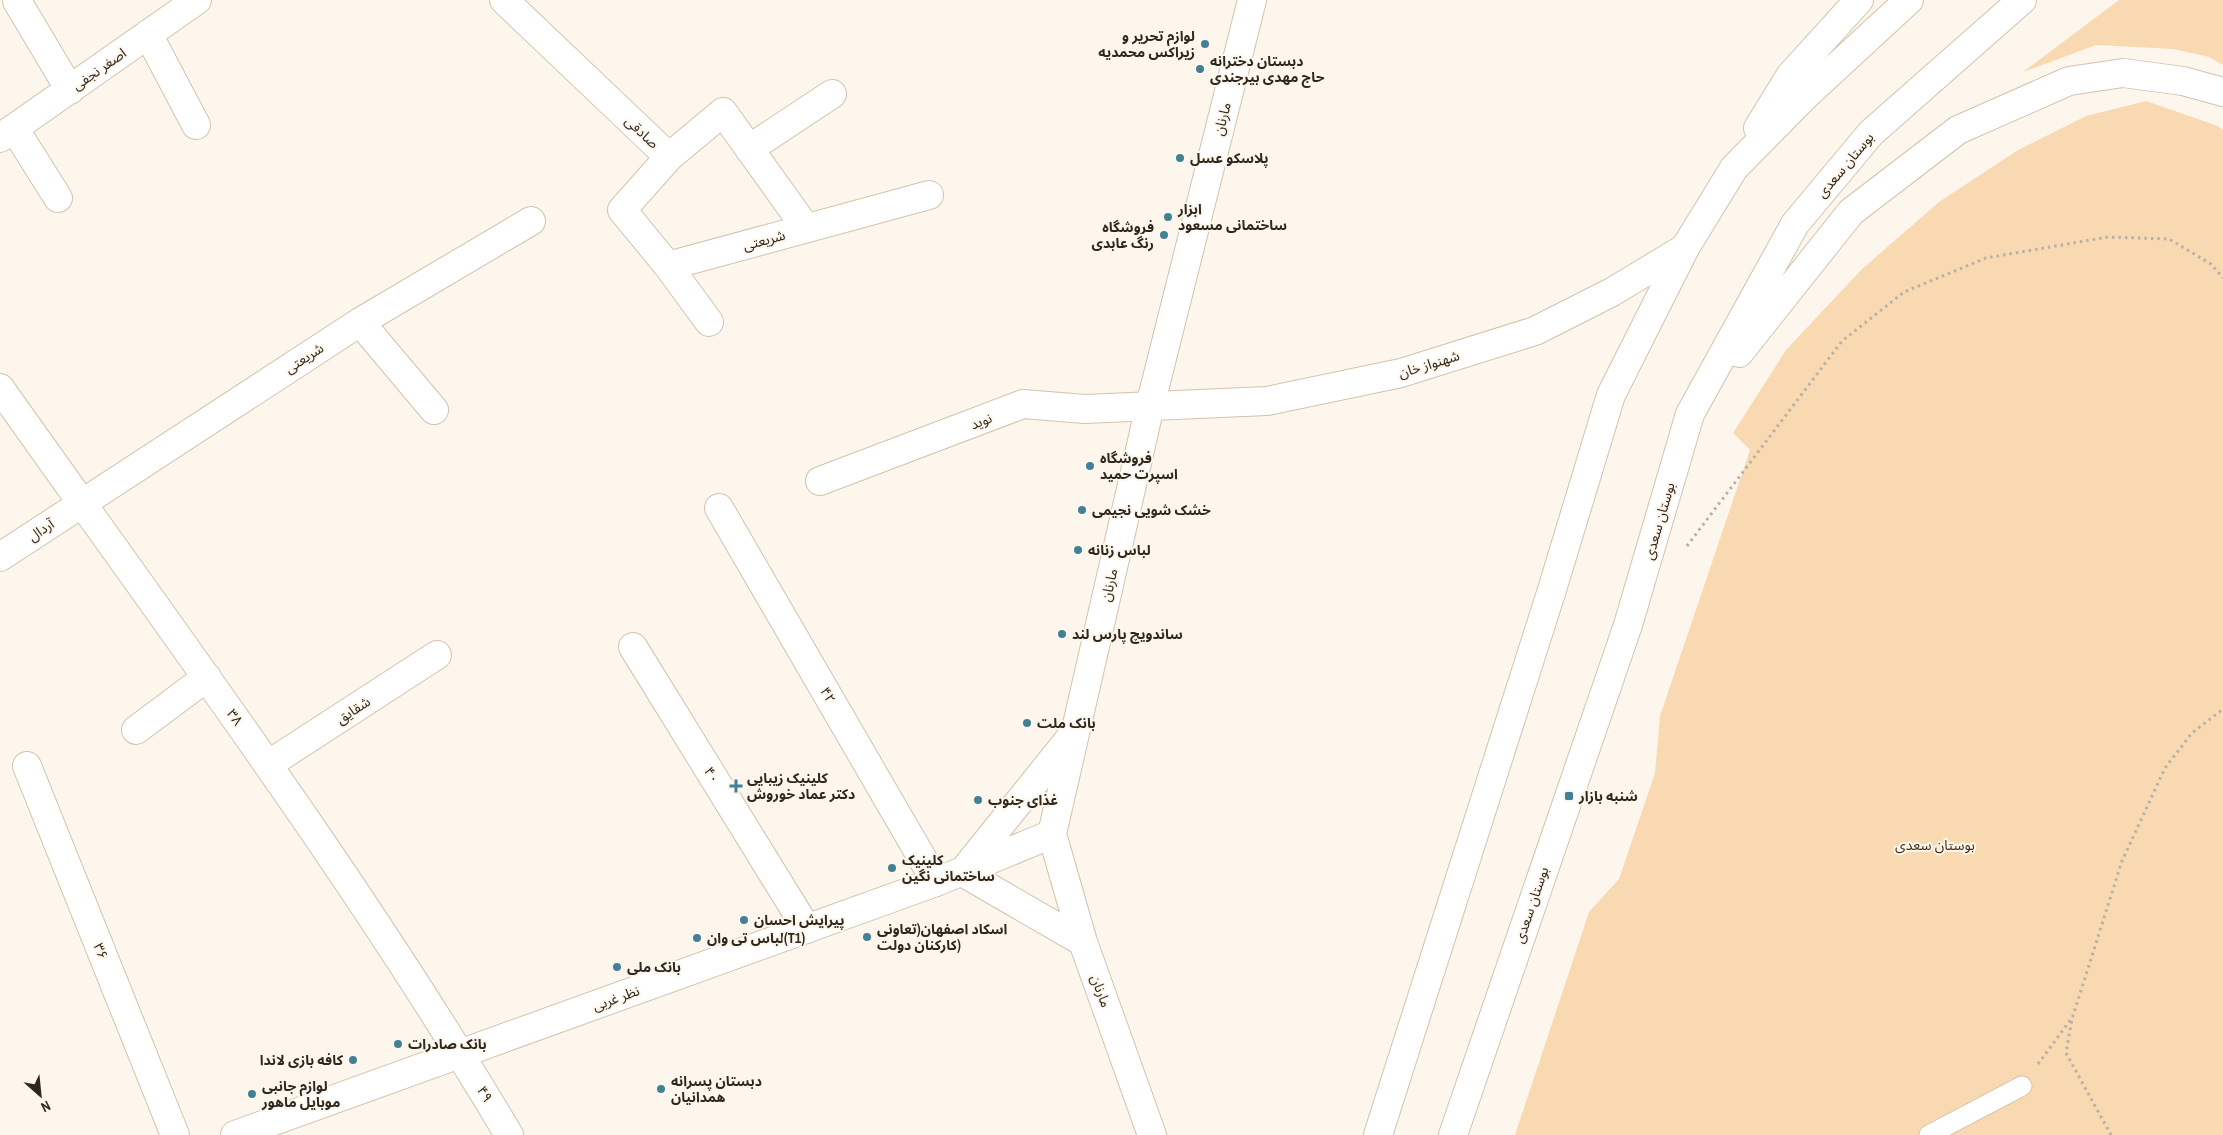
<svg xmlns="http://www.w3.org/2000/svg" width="2223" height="1135" viewBox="0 0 2223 1135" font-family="'Archivo Narrow','Noto Sans Arabic',sans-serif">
<rect width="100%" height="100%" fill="#fdf6ed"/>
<path fill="#f9d9b2" d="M2119,0H2223V65L2209,57L2173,49L2096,45L2023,72Z
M2146,101L2218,126L2223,130V1135H1515L1589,912L1619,879L1655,773L1660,716L1750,450L1733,433L1786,350L1861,270L1939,202L2018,150L2086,116Z"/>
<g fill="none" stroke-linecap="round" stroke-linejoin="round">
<defs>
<path id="lane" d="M1929,1135L2022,1086"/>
<path id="street" d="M504,0L669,157L723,112L806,228
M17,1L70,90
M148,34L196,125
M14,128L58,198
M0,138L197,0
M749,149L832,94
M669,157L622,210L668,266L709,322
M668,266L929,195
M360,322L434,410
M0,388C174,634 355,875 509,1135
M820,481L1023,404L1085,409L1267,401L1401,373L1535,331L1612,292L1685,248
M719,508L936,882
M0,557L360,322L531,221
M633,647L807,929
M136,730L207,677
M269,764L437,655
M27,766L175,1135"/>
<path id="secondary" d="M965,869L1071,737
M962,872L1083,942
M235,1135L936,882L1052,834
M1152,1135L1083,942L1052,834L1150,406L1252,0"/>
<path id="primary" d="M1758,128L1790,76L1859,0
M1739,353L1851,212L1958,130L2069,81L2123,73L2183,81L2223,92
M1378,1135L1551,593L1611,395L1685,248L1734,168L1805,96L1909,0
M1453,1135L1628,625L1690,414L1795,224L1871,133L2022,0"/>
</defs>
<use href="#lane" stroke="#d4c2ac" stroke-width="21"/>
<use href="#street" stroke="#d4c2ac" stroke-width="30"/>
<use href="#secondary" stroke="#d4c2ac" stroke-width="30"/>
<use href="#primary" stroke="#d4c2ac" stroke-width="30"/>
<path stroke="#b7b0a7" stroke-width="3" stroke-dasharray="2.5 4" stroke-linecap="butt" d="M1687,546L1842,341L1904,292L1986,258L2108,237L2169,239L2211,264L2223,278
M2038,1064L2071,1019
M2111,1135L2066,1053L2072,1019L2122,861L2165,768L2192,733L2223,709"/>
<use href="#lane" stroke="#fff" stroke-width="19"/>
<use href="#street" stroke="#fff" stroke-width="28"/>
<use href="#secondary" stroke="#fff" stroke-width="28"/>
<use href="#primary" stroke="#fff" stroke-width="28"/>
</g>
<g fill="#418095" stroke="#fdf6ed" stroke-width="2">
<circle cx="1205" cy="44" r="5"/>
<circle cx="1200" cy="69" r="5"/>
<circle cx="1180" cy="158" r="5"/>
<circle cx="1168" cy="217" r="5"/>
<circle cx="1164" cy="235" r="5"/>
<circle cx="1090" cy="466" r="5"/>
<circle cx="1082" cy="510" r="5"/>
<circle cx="1078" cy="550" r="5"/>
<circle cx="1062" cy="634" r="5"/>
<circle cx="1027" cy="723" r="5"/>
<path d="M733.5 778.5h5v5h5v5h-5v5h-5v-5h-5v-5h5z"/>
<rect x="1564" y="791" width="10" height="10" rx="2.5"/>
<circle cx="978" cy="800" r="5"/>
<circle cx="892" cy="868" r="5"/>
<circle cx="744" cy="920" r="5"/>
<circle cx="867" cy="937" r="5"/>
<circle cx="697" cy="938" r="5"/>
<circle cx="617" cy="967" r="5"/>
<circle cx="398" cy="1044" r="5"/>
<circle cx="353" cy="1060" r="5"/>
<circle cx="661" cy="1089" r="5"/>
<circle cx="252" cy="1094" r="5"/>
</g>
<g text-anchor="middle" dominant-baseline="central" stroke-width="4" stroke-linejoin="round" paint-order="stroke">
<g font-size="14" font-weight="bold" fill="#2d271e" stroke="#fdf6ed" text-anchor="start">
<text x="1195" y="36" text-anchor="end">لوازم تحریر و<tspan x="1195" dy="16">زیراکس محمدیه</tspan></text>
<text x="1210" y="61">دبستان دخترانه<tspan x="1210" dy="16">حاج مهدی بیرجندی</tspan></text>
<text x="1190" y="158">پلاسکو عسل</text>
<text x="1178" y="209">ابزار<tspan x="1178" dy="16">ساختمانی مسعود</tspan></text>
<text x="1154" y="227" text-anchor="end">فروشگاه<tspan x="1154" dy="16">رنگ عابدی</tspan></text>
<text x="1100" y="458">فروشگاه<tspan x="1100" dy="16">اسپرت حمید</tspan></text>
<text x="1092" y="510">خشک شویی نجیمی</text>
<text x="1088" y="550">لباس زنانه</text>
<text x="1072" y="634">ساندویچ پارس لند</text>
<text x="1037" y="723">بانک ملت</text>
<text x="747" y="778">کلینیک زیبایی<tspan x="747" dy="16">دکتر عماد خوروش</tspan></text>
<text x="1579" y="796">شنبه بازار</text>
<text x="988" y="800">غذای جنوب</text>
<text x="902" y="860">کلینیک<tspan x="902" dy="16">ساختمانی نگین</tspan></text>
<text x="754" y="920">پیرایش احسان</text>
<text x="877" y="929">اسکاد اصفهان(تعاونی<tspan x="877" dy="16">کارکنان دولت)</tspan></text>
<text x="707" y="938">لباس تی وان(T1)</text>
<text x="627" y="967">بانک ملی</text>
<text x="408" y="1044">بانک صادرات</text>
<text x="343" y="1060" text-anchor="end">کافه بازی لاندا</text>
<text x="671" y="1081">دبستان پسرانه<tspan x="671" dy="16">همدانیان</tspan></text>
<text x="262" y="1086">لوازم جانبی<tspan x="262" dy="16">موبایل ماهور</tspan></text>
</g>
<g font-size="14" fill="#2d271e" stroke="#fdf6ed">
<text transform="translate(99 69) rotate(-35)">اصغر نجفی</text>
<text transform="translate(1222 119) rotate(-76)">مارنان</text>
<text transform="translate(642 132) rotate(43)">صادقی</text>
<text transform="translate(1845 165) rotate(-50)">بوستان سعدی</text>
<text transform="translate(764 240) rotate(-15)">شریعتی</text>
<text transform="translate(304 358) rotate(-33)">شریعتی</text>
<text transform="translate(1429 364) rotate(-17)">شهنواز خان</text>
<text transform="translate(981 421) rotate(-22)">نوید</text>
<text transform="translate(1659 521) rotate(-74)">بوستان سعدی</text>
<text transform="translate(41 530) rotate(-34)">آردال</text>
<text transform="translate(1109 585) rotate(-77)">مارنان</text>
<text transform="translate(828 695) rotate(60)">۴۲</text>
<text transform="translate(353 710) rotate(-33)">شقایق</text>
<text transform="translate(235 717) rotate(54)">۳۸</text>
<text transform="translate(712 775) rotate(58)">۴۰</text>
<text transform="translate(1531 905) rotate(-71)">بوستان سعدی</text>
<text transform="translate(101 951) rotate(68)">۳۶</text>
<text transform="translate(1101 991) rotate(70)">مارنان</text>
<text transform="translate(616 998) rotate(-20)">نظر غربی</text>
<text transform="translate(485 1094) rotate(59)">۴۹</text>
</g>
<g font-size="14" fill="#442e10" stroke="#fdf6ed">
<text x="1935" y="845">بوستان سعدی</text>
</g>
</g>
<g transform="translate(40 1095) rotate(153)" stroke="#fdf6ed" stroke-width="4" paint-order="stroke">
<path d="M0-4L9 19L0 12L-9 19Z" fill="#2d271e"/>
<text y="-8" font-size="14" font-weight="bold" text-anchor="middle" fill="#2d271e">N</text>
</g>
</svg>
